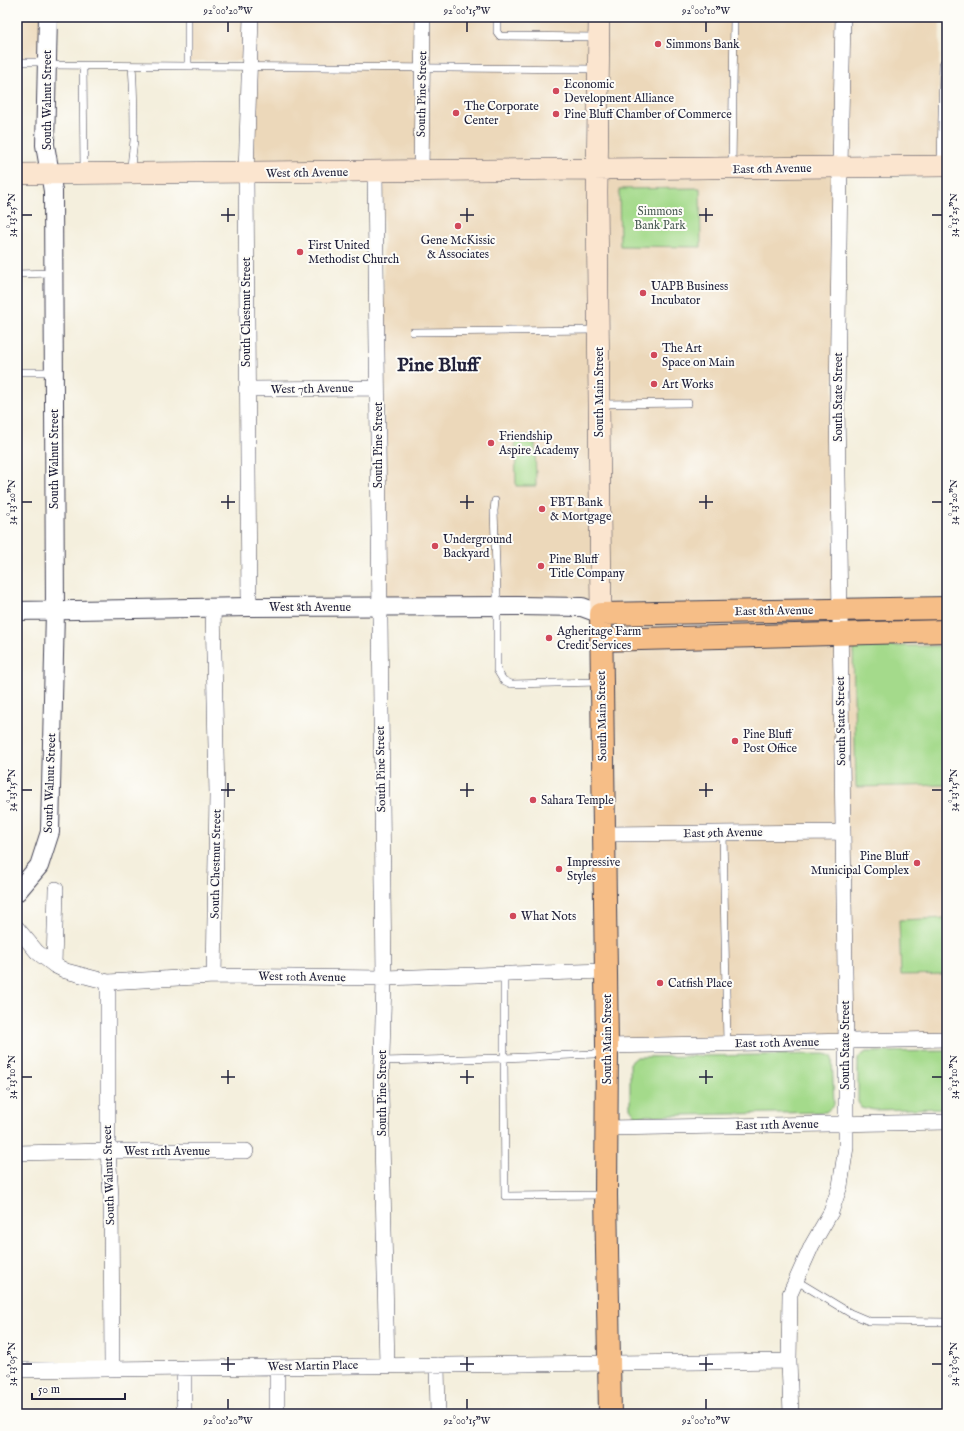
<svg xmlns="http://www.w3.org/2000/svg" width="964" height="1431" viewBox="0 0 964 1431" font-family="'IM FELL English',serif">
<rect width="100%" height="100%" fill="#fdfcf7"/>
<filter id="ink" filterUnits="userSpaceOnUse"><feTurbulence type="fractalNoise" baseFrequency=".025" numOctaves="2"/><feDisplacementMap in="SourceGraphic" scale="8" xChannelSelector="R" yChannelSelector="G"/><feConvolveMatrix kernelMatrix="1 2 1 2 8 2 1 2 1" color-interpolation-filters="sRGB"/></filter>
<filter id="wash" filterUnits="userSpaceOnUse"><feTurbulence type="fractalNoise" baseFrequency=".012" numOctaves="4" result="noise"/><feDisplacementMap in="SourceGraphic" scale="16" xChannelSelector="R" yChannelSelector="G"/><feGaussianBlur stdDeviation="0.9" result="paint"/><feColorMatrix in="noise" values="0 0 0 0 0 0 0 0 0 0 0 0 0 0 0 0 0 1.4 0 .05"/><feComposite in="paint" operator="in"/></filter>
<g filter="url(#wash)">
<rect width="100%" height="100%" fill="#f4efdd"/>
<path fill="#ecd8ba" d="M17,17H45L44,60H17Z
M188,17H940L938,161L833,164L834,638L947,636V1035L616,1042L610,604L385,602L383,163L252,167L254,61H188Z"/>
<path fill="#a4da8b" stroke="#637e63" d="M700,188L701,247L620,246L619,189Z
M515,436H535L536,486H516Z
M860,646H947V785L856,787L853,650Z
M947,918V974L901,975L899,920Z
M947,1051V1108L874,1110L861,1107L858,1102V1058L866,1052Z
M824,1054L832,1056L834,1105L826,1112L636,1116L630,1108V1063L637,1057Z"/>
</g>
<g filter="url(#ink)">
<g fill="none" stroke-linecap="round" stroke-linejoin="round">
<defs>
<path id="service" d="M497,17V32L500,36L598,37
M17,62H47
M47,65L596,69
M83,66L84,172
M188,66V17
M732,167L734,17
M131,171C131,161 133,151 134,140C134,116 134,91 132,66
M17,274L53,273
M413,332L596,330
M17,372H53
M601,404L688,403
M495,501L494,511L497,594V670L503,680L511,684L600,682
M723,833L727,1044
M604,1048L594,1054L504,1058L505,1196L604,1195
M382,1061L504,1058V974
M797,1281L850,1313L869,1321L947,1322"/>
<path id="minor" d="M945,166L947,65
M375,172L384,978L381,1095L387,1366
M421,172L423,17
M246,389L377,388
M249,607L246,174L251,17
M213,608L217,795L214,976
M604,834L843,832
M17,928L37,952L54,965L66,971L108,982L214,976L384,978L606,971
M54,965L56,889
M108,982V1151L111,1196L112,1369
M607,1046L947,1039
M607,1128L947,1122
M17,1153L108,1151H246
M437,1365L438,1414
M184,1368V1414
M17,1370L789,1361
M277,1414V1367
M791,1414L789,1361L790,1294L812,1245L831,1212L840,1186L846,1147V1041L837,405L840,168L843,17"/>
<path id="tertiary" d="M17,611L249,607L519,606L582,607L601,614
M17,892L39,866L50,832L55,611L53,191L45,145L48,17"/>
<path id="secondary" d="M599,17L597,192L601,614
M17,174C327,173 637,171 947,166"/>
<path id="primary" d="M601,640L947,631
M610,1414L606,1195L607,1046L601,614L947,608"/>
</defs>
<use href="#service" stroke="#424153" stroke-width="8"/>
<use href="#minor" stroke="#424153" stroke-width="16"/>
<use href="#tertiary" stroke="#424153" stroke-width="20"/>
<use href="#secondary" stroke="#424153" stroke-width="22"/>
<use href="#primary" stroke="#424153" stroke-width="24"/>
<use href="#service" stroke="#fff" stroke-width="7"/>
<use href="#minor" stroke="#fff" stroke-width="15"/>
<use href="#tertiary" stroke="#fff" stroke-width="18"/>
<use href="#secondary" stroke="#fbe5cf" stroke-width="21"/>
<use href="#primary" stroke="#f6be87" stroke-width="22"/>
</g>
</g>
<path fill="none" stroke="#22223b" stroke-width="1.5" d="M228,22V32M467,22V32M706,22V32M228,208V222M467,208V222M706,208V222M22,215H32M221,215H235M460,215H474M699,215H713M932,215H942M228,495V509M467,495V509M706,495V509M22,502H32M221,502H235M460,502H474M699,502H713M932,502H942M228,783V797M467,783V797M706,783V797M22,790H32M221,790H235M460,790H474M699,790H713M932,790H942M228,1070V1084M467,1070V1084M706,1070V1084M22,1077H32M221,1077H235M460,1077H474M699,1077H713M932,1077H942M228,1357V1371M467,1357V1371M706,1357V1371M22,1364H32M221,1364H235M460,1364H474M699,1364H713M932,1364H942M228,1399V1409M467,1399V1409M706,1399V1409"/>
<g fill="#d1495b" stroke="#fdfcf7" stroke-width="1.5">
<circle cx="658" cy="44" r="4"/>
<circle cx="556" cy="91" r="4"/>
<circle cx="456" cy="113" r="4"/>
<circle cx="556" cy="114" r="4"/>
<circle cx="458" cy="226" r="4"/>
<circle cx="300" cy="252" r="4"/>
<circle cx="643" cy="293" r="4"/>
<circle cx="654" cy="355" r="4"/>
<circle cx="654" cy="384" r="4"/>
<circle cx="491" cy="443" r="4"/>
<circle cx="542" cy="509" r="4"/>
<circle cx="435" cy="546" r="4"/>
<circle cx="541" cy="566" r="4"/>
<circle cx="549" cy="638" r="4"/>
<circle cx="735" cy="741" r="4"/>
<circle cx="533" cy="800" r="4"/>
<circle cx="917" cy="863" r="4"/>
<circle cx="559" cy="869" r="4"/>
<circle cx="513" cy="916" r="4"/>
<circle cx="660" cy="983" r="4"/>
</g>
<g text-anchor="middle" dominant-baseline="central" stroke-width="4" stroke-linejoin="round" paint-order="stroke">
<g font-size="12" fill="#22223b" stroke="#fdfcf7" text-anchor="start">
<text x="666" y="44">Simmons Bank</text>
<text x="564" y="84">Economic<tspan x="564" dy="14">Development Alliance</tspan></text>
<text x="464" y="106">The Corporate<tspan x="464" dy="14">Center</tspan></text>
<text x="564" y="114">Pine Bluff Chamber of Commerce</text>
<text x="458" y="240" text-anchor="middle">Gene McKissic<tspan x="458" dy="14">&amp; Associates</tspan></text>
<text x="308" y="245">First United<tspan x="308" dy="14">Methodist Church</tspan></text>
<text x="651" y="286">UAPB Business<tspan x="651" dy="14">Incubator</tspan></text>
<text x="662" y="348">The Art<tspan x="662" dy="14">Space on Main</tspan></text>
<text x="662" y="384">Art Works</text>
<text x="499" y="436">Friendship<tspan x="499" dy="14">Aspire Academy</tspan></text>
<text x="550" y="502">FBT Bank<tspan x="550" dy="14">&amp; Mortgage</tspan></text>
<text x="443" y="539">Underground<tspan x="443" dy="14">Backyard</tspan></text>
<text x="549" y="559">Pine Bluff<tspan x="549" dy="14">Title Company</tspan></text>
<text x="557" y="631">Agheritage Farm<tspan x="557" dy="14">Credit Services</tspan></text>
<text x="743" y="734">Pine Bluff<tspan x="743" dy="14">Post Office</tspan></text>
<text x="541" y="800">Sahara Temple</text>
<text x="909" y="856" text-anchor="end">Pine Bluff<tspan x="909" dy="14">Municipal Complex</tspan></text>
<text x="567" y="862">Impressive<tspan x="567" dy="14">Styles</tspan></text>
<text x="521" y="916">What Nots</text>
<text x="668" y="983">Catfish Place</text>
</g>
<g font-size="12" fill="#22223b" stroke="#fdfcf7">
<text transform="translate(422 94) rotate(-89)">South Pine Street</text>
<text transform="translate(47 100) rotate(-90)">South Walnut Street</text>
<text transform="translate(772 169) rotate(-1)">East 6th Avenue</text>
<text transform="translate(307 173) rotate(-1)">West 6th Avenue</text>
<text transform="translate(246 312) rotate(-90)">South Chestnut Street</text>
<text transform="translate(312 389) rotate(-1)">West 7th Avenue</text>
<text transform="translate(599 392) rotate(-90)">South Main Street</text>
<text transform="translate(838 397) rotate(-90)">South State Street</text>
<text transform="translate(378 445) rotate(-90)">South Pine Street</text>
<text transform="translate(54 459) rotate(-90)">South Walnut Street</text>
<text x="310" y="607">West 8th Avenue</text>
<text transform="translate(774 611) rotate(-1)">East 8th Avenue</text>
<text transform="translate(602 716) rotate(-91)">South Main Street</text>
<text transform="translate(841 721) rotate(-91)">South State Street</text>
<text transform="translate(381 769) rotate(-91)">South Pine Street</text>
<text transform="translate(50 783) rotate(-88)">South Walnut Street</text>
<text transform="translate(723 833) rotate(-1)">East 9th Avenue</text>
<text transform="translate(216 864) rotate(-89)">South Chestnut Street</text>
<text transform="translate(302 977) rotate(1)">West 10th Avenue</text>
<text transform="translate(607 1039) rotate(-90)">South Main Street</text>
<text transform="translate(777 1043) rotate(-1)">East 10th Avenue</text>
<text transform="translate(845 1045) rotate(-90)">South State Street</text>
<text transform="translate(382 1093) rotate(-90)">South Pine Street</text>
<text transform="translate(777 1125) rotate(-1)">East 11th Avenue</text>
<text x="167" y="1151">West 11th Avenue</text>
<text transform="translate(109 1175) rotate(-92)">South Walnut Street</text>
<text transform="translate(313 1366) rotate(-1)">West Martin Place</text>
</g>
<g font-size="12" fill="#495953" stroke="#fdfcf7">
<text x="660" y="211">Simmons<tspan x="660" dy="14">Bank Park</tspan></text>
</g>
<g font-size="20" font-weight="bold" fill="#22223b" stroke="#fdfcf7">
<text x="438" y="365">Pine Bluff</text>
</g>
</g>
<rect width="964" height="1431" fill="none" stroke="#fdfcf7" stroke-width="44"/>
<path d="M32 1393v6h93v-6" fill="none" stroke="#22223b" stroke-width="2"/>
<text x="38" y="1393" font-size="12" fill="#22223b" stroke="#fdfcf7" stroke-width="3" paint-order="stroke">50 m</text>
<rect x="22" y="22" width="920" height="1387" fill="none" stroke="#22223b" stroke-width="1.5"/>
<g font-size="10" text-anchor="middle" fill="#22223b">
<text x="228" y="14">92°00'20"W</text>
<text x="467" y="14">92°00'15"W</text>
<text x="706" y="14">92°00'10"W</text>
<text transform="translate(11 215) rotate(-90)" y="4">34°13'25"N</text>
<text transform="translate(953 215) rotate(-90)" y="4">34°13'25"N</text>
<text transform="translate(11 502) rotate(-90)" y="4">34°13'20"N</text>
<text transform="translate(953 502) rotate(-90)" y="4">34°13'20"N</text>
<text transform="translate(11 790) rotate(-90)" y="4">34°13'15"N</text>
<text transform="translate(953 790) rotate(-90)" y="4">34°13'15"N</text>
<text transform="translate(11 1077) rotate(-90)" y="4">34°13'10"N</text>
<text transform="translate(953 1077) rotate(-90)" y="4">34°13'10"N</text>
<text transform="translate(11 1364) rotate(-90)" y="4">34°13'05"N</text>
<text transform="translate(953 1364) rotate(-90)" y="4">34°13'05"N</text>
<text x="228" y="1424">92°00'20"W</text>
<text x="467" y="1424">92°00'15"W</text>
<text x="706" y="1424">92°00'10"W</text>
</g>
</svg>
